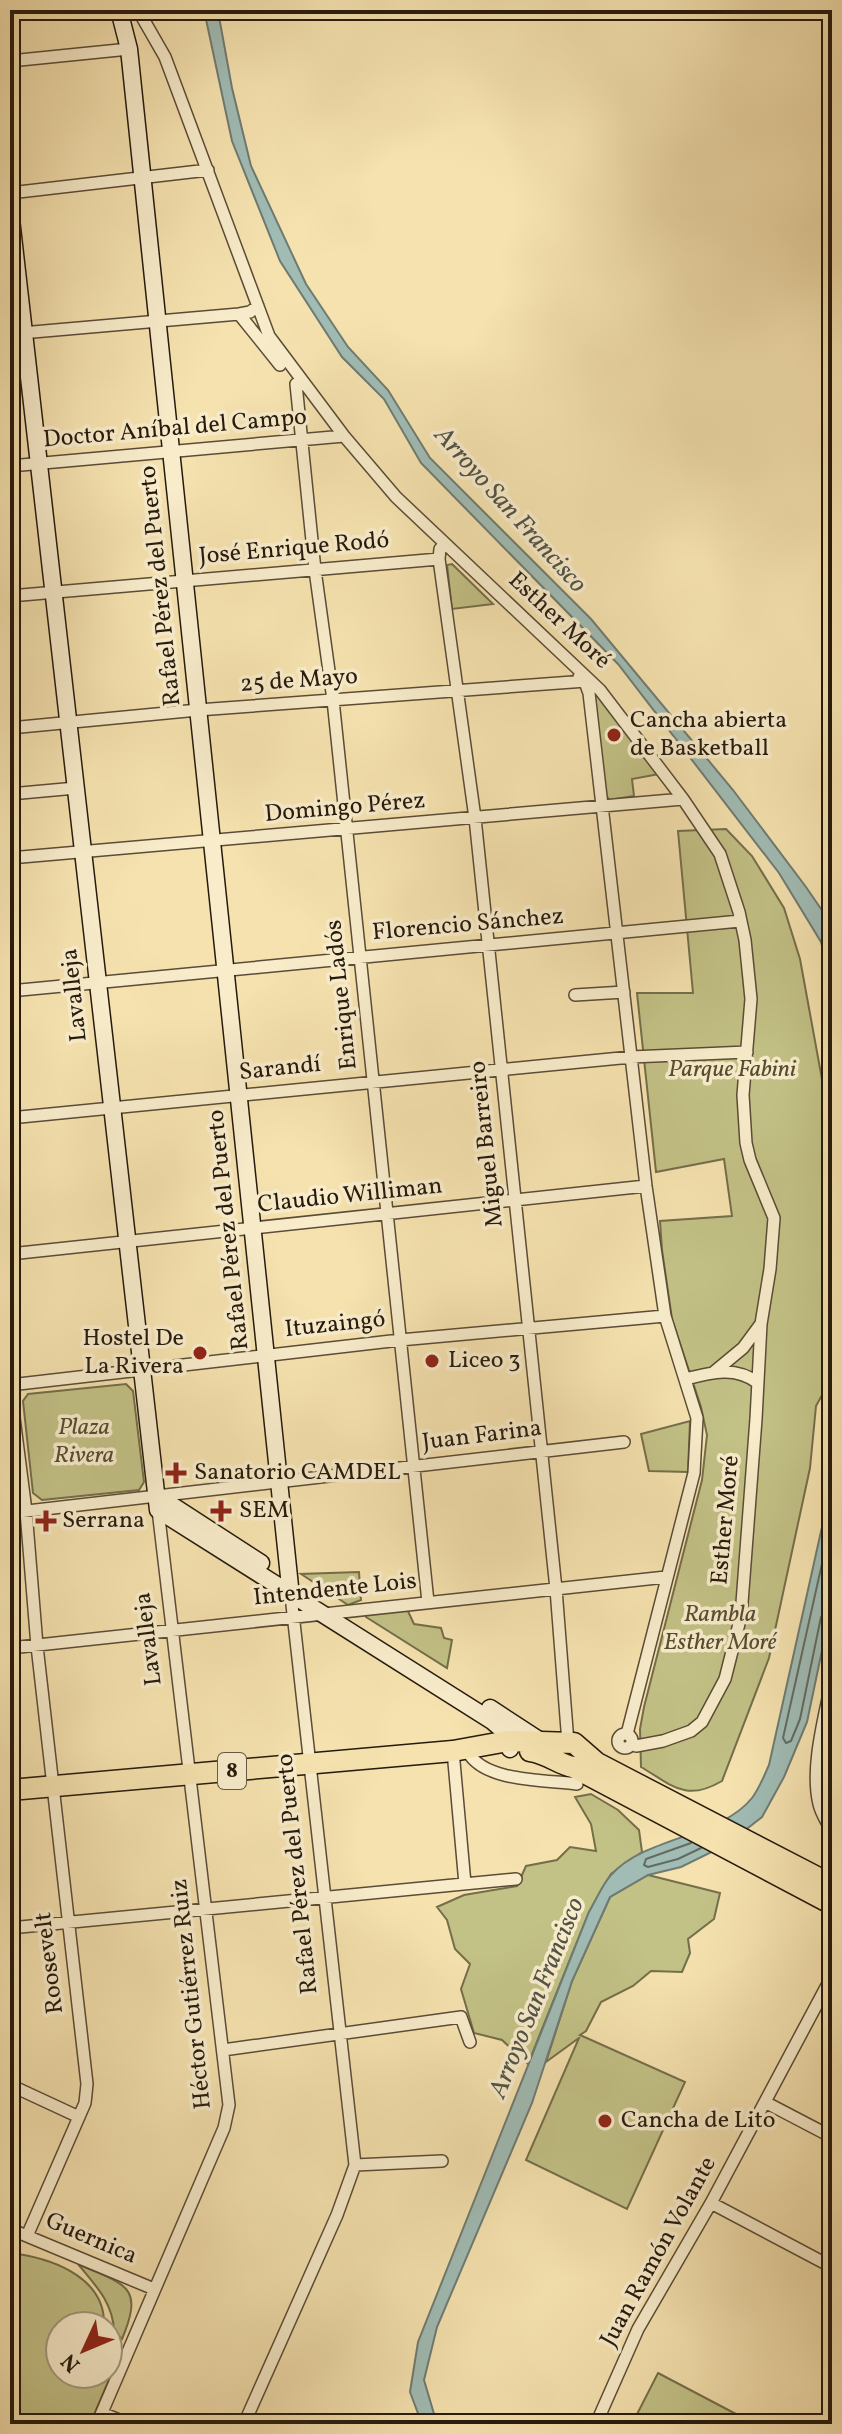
<svg xmlns="http://www.w3.org/2000/svg" width="842" height="2434" viewBox="0 0 842 2434" font-family="Vollkorn,serif">
<rect width="100%" height="100%" fill="#f5e2af"/>
<filter id="stains"><feTurbulence type="fractalNoise" baseFrequency=".0025" numOctaves="4"/><feColorMatrix values="0 0 0 0 .2 0 0 0 0 .09 0 0 0 0 .02 0 0 0 .5 -.17"/></filter>
<radialGradient id="worn" r=".72"><stop offset=".6" stop-color="#630" stop-opacity="0"/><stop offset="1" stop-color="#630" stop-opacity=".3"/></radialGradient>
<path fill="#c2c186" stroke="#746e4a" stroke-width="2" d="M452,564L493,604L452,609L447,565Z
M592,686L659,774L632,779L634,796L609,800L605,793Z
M726,829L752,856L784,908L800,959L828,1112L832,1201V1377L816,1406L810,1468L769,1658L722,1781C686,1802 673,1786 641,1767L640,1729L644,1707L702,1480L707,1435L701,1407L672,1319L662,1250L660,1221L732,1216L724,1159L656,1172L637,993H693L678,831Z
M126,1384L133,1391L144,1482L139,1490L42,1500L33,1493L23,1401L28,1394Z
M690,1421L688,1472L649,1471L641,1434Z
M359,1572L361,1600L348,1605L301,1574Z
M406,1607L414,1624L441,1628L444,1638L452,1640L447,1668L366,1617V1614Z
M591,1794L618,1810L639,1830L642,1852L611,1874L589,1912L528,2064L502,2040L474,2033L461,1989L470,1964L455,1949L447,1920L437,1907L464,1895L517,1886L526,1866L557,1860L570,1847L596,1851L591,1824L575,1797Z
M648,1875L720,1893L714,1919L688,1939L690,1953L682,1972L651,1971L633,1986L601,2002L586,2031L580,2035L685,2082L627,2209L526,2160L579,2038L546,2062L572,1981L610,1897Z
M18,2254C56,2260 106,2279 104,2326H60V2374H108V2340L118,2343L108,2382L90,2424H10V2256Z
M78,2264C124,2285 145,2284 122,2339L114,2331C113,2302 95,2285 78,2264Z
M658,2373L755,2424H632Z"/>
<path fill="#a0bcb5" stroke="#6f7b72" stroke-width="2" d="M204,10H214L220,22L232,88L251,166L306,284L348,347L388,390L430,458L591,619L733,790L806,887L832,925V984L821,942L779,873L618,664L421,463L384,399L342,357L280,261L232,141Z
M832,1482V1603L807,1722L784,1777L762,1817L726,1845L681,1867L648,1875L610,1897L572,1981L532,2103L437,2327L424,2380L437,2424H422L410,2392L418,2342L589,1912C596,1900 602,1885 611,1875C646,1836 720,1838 752,1798C759,1789 764,1776 769,1765Z"/>
<g fill="none" stroke-linecap="round" stroke-linejoin="round">
<path stroke="#636b61" stroke-width="2" d="M832,1519L783,1738L786,1743L791,1741L800,1719L821,1617L825,1612L832,1611
M691,1843L646,1859L644,1865L648,1867L678,1859L701,1848"/>
<defs>
<path id="street" d="M138,10L165,57L269,336L344,436L396,497L600,690L683,799L720,854L739,912L745,940L751,999L743,1095L746,1143L750,1160L774,1218L770,1269L761,1324L756,1419L741,1616L725,1679L702,1722L691,1731L663,1741L636,1746L632,1743
M10,61L129,49
M10,193L208,170
M239,314L280,365
M10,334L239,314L250,312L258,306
M296,384L315,570L333,700L428,1602
M10,466L344,436
M445,544L440,549L439,559L475,818L556,1589L568,1743
M10,596L439,559
M579,677L585,682L589,693L646,1186L665,1316L697,1418L694,1473L627,1734
M10,728L198,710L586,681
M10,794L76,788
M10,858L683,799
M10,991L740,921
M575,995L624,992
M10,1118L631,1057L747,1052
M10,1254L646,1186
M714,1372L743,1348L760,1325
M686,1379C712,1372 736,1366 758,1383
M10,1385L400,1340L665,1316
M10,1387L26,1511L37,1646L87,2084L85,2103L27,2236
M10,1513L624,1442
M10,1648L666,1577
M832,1679C825,1716 810,1767 819,1804C821,1814 828,1823 832,1832
M618 1741a7 7 0 1 1 14 0a7 7 0 1 1-14 0Z
M453,1751L465,1884
M468,1752C484,1782 546,1780 577,1784
M10,1928L516,1879
M223,2050L461,2017L470,2042
M10,2085L79,2117
M765,2102L832,2137
M355,2165L442,2161
M711,2203L832,2267
M10,2229L154,2289
M102,2413L129,2424
M97,2424L224,2128L229,2105L158,1510
M244,2424L337,2215L355,2165L291,1596
M596,2424L638,2329L711,2203L832,1976"/>
<path id="secondary" d="M119,10L129,49L291,1596
M10,210L158,1510L492,1721L505,1732L510,1749
M156,1495L261,1563
M490,1708L542,1742"/>
<path id="highway" d="M530,1751C547,1753 560,1765 573,1767L832,1904
M10,1790L453,1751L508,1741L574,1743L597,1763L832,1885"/>
</defs>
<use href="#street" stroke="#5a4c36" stroke-width="14"/>
<use href="#secondary" stroke="#261a0d" stroke-width="19"/>
<use href="#highway" stroke="#261a0d" stroke-width="23"/>
<use href="#street" stroke="#f8eccb" stroke-width="11"/>
<use href="#secondary" stroke="#f8eccb" stroke-width="16"/>
<use href="#highway" stroke="#f5e2af" stroke-width="20"/>
</g>
<g fill="#8f2418" stroke="#f8eccb" stroke-width="3">
<circle cx="614" cy="735" r="8"/>
<circle cx="200" cy="1353" r="8"/>
<circle cx="432" cy="1361" r="8"/>
<path d="M172 1461h8v8h8v8h-8v8h-8v-8h-8v-8h8z"/>
<path d="M217 1499h8v8h8v8h-8v8h-8v-8h-8v-8h8z"/>
<path d="M42 1509h8v8h8v8h-8v8h-8v-8h-8v-8h8z"/>
<circle cx="605" cy="2121" r="8"/>
</g>
<g text-anchor="middle" dominant-baseline="central" stroke-width="7" stroke-linejoin="round" paint-order="stroke">
<rect fill="#f8eccb" stroke="#655946" stroke-width="2" x="218" y="1753" width="28" height="36" rx="6"/>
<g font-size="22" font-weight="bold" fill="#261a0d">
<text x="232" y="1771">8</text>
</g>
<g font-size="24" fill="#261a0d" stroke="#f8eccb">
<text transform="translate(175 429) rotate(-5)">Doctor Aníbal del Campo</text>
<text transform="translate(294 549) rotate(-5)">José Enrique Rodó</text>
<text transform="translate(161 586) rotate(-96)">Rafael Pérez del Puerto</text>
<text transform="translate(559 621) rotate(43)">Esther Moré</text>
<text transform="translate(299 681) rotate(-4)">25 de Mayo</text>
<text transform="translate(345 808) rotate(-5)">Domingo Pérez</text>
<text transform="translate(468 925) rotate(-5)">Florencio Sánchez</text>
<text transform="translate(75 995) rotate(-96)">Lavalleja</text>
<text transform="translate(342 995) rotate(-96)">Enrique Ladós</text>
<text transform="translate(280 1069) rotate(-6)">Sarandí</text>
<text transform="translate(487 1144) rotate(-96)">Miguel Barreiro</text>
<text transform="translate(350 1196) rotate(-6)">Claudio Williman</text>
<text transform="translate(229 1230) rotate(-96)">Rafael Pérez del Puerto</text>
<text transform="translate(335 1325) rotate(-6)">Ituzaingó</text>
<text transform="translate(482 1436) rotate(-7)">Juan Farina</text>
<text transform="translate(726 1520) rotate(-85)">Esther Moré</text>
<text transform="translate(335 1590) rotate(-6)">Intendente Lois</text>
<text transform="translate(149 1639) rotate(-97)">Lavalleja</text>
<text transform="translate(298 1874) rotate(-96)">Rafael Pérez del Puerto</text>
<text transform="translate(50 1963) rotate(-97)">Roosevelt</text>
<text transform="translate(192 1994) rotate(-96)">Héctor Gutiérrez Ruiz</text>
<text transform="translate(91 2239) rotate(23)">Guernica</text>
<text transform="translate(659 2252) rotate(-61)">Juan Ramón Volante</text>
</g>
<g font-size="24" fill="#261a0d" stroke="#f8eccb" text-anchor="start">
<text x="630" y="721">Cancha abierta<tspan x="630" dy="28">de Basketball</tspan></text>
<text x="184" y="1339" text-anchor="end">Hostel De<tspan x="184" dy="28">La Rivera</tspan></text>
<text x="448" y="1361">Liceo 3</text>
<text x="194" y="1473">Sanatorio CAMDEL</text>
<text x="239" y="1511">SEM</text>
<text x="62" y="1521">Serrana</text>
<text x="621" y="2121">Cancha de Lito</text>
</g>
<g font-size="24" font-style="italic" fill="#554c31" stroke="#f8eccb">
<text x="732" y="1070">Parque Fabini</text>
<text x="84" y="1428">Plaza<tspan x="84" dy="28">Rivera</tspan></text>
<text x="720" y="1615">Rambla<tspan x="720" dy="28">Esther Moré</tspan></text>
</g>
<g font-size="26" font-style="italic" fill="#515348" stroke="#f8eccb">
<text transform="translate(510 510) rotate(48)">Arroyo San Francisco</text>
<text transform="translate(537 1998) rotate(-68)">Arroyo San Francisco</text>
</g>
</g>
<rect width="842" height="2434" fill="none" stroke="#f5e2af" stroke-width="40"/>
<rect x="12" y="12" width="818" height="2410" fill="none" stroke="#261a0d" stroke-width="4"/>
<rect x="20" y="20" width="802" height="2394" fill="none" stroke="#261a0d" stroke-width="2"/>
<g transform="translate(84 2350) rotate(226)"><circle r="38" fill="#f8eccb" stroke="#a4987f" stroke-width="2"/>
<path d="M0-6L14 30L0 20L-14 30Z" fill="#8f2418"/>
<text y="-12" font-size="22" font-weight="bold" text-anchor="middle" fill="#261a0d">N</text>
</g>
<rect width="100%" height="100%" filter="url(#stains)"/>
<rect width="100%" height="100%" fill="url(#worn)"/>
</svg>
